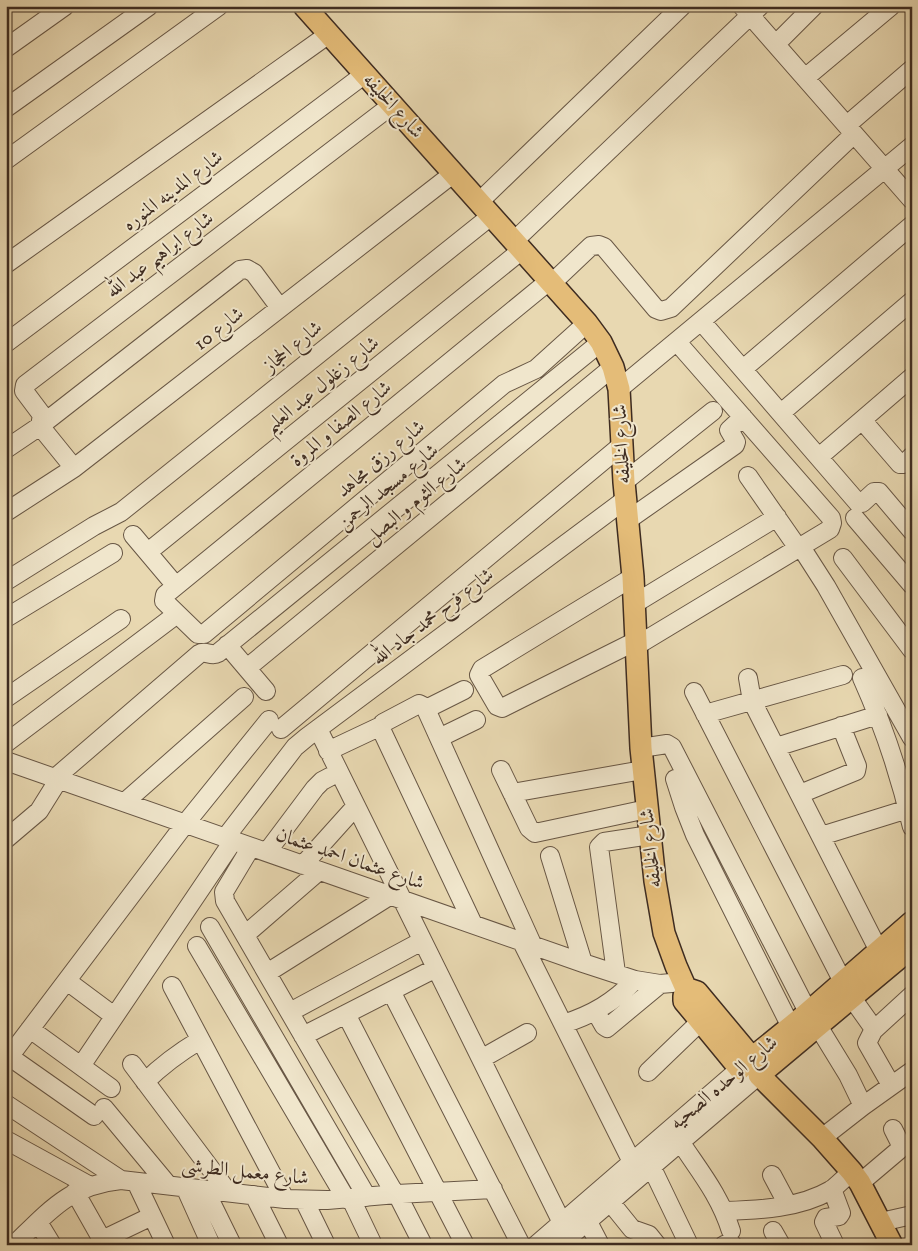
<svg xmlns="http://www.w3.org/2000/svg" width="918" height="1251" viewBox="0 0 918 1251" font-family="'IM FELL DW Pica',Amiri,serif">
<rect width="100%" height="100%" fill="#e8d8b1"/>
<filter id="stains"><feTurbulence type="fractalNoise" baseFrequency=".004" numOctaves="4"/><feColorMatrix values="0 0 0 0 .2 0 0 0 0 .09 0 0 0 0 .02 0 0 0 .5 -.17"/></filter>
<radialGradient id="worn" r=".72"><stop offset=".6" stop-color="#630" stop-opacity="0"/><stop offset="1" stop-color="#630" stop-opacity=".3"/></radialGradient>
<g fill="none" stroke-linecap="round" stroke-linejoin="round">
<defs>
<path id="minor" d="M742,6L912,200
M776,44L814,6
M6,48L65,6
M805,78L891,6
M6,108L149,6
M847,125L912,69
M6,160L219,6
M479,202L682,6
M514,241L760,6
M6,264L329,34
M549,281L165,595L164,601L198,634H204L504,384L536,369L587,323
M552,283L591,246L599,245L604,247L656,309L661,311L671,308L854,134
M701,321L858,503H862L874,492H879L912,531
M6,343L365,74
M743,369L912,225
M619,389L912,146
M781,413L912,301
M862,420L900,464H904L912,456
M40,426L42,415L24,391L25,385L392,105
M40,426L74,468
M6,449L40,426L240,270L247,269L254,273L280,308
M819,457L912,377
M748,476L798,548
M624,482L713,411
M6,512L74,468L454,173
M855,518L912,585
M628,520L735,445L736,442L729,430L743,417
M133,535L176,586
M801,547L826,586L912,738
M148,552L522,250
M843,558L912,650
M633,577L482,669L479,675L497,706L502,708L636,641
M6,581L94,526L121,512L491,216
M634,604L777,517
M6,618L113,553
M227,645L266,691
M636,646L830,529L832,523L831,518L677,342
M247,668L613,367
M748,678L752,701L884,961
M862,678C884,727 900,775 912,827
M694,692L843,982
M6,698L121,619
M426,709L464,690
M705,714L843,675
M281,729L622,445
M318,729L569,1237
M439,738L476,720
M6,743L177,614
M776,747L878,715
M641,748L667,744L672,747L808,1012
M328,751L381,726
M6,761L583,963L635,980L660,984L683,982
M501,770L529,828L535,833L647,809
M55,778L199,654C206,650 211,657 218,653L601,342
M675,779L684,807L695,835L791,1027
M512,793L643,770
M800,794L856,771L857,766L841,726
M125,802L244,697
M821,836L908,809
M225,838L295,747L307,737L626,499
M6,839L39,811L59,779
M251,847L224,892L225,901L395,1194
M267,852L315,788L322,781L339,772
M550,856L583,963
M303,865L356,806
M473,924L381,729L383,723L419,704L425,707L533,946
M210,927L367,1197
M245,935L319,871
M522,942L632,1162
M197,946L346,1199
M267,973L391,895
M616,973L599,847L604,842L650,835
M67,981L114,1016
M172,986L285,1199
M391,991L521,1245
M852,998L874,1029L867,1043L891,1085
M290,1012L422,941
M596,1012L604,1026L607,1028L660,984
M346,1014L465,1245
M563,1024C592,1015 614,1002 635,980
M818,1026L848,1075L863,1106
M30,1029L111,1088
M874,1030L912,995
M303,1036L436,968
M10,1057L94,1116
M481,1059L527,1033
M6,1061L185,824L269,720
M132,1064L228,1192
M81,1066L233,841
M648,1072L701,1021
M145,1082C162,1065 180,1052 200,1040
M6,1104L121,1180
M104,1108L168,1185
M822,1138L863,1106L912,1071
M6,1140L90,1186
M681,1143C701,1173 720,1196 731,1231
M652,1168L689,1245
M772,1175L788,1205
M136,1182L166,1245
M860,1183L899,1150L900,1143L893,1129
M185,1187L211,1245
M832,1189L841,1213L839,1216L826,1218L824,1222L835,1245
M205,1190L232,1245
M75,1192L105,1245
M397,1194L423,1245
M254,1195L279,1245
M351,1199L373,1245
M304,1200L326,1245
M611,1203L632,1229L649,1235L657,1245
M725,1211C760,1210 800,1208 831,1190C838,1185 845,1177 852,1172
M38,1222L52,1245
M588,1222L600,1245
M881,1222L912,1215
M773,1231L781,1245
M102,1240L152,1216
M561,1244L759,1075
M14,1245C49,1211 70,1185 121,1180L285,1199L327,1200L397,1194L493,1189
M536,1245L750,1060
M724,1245L730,1243L733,1245"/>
<path id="major" d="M304,6L587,323L601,342L613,367L619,389L624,482L633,577L641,748L655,881L664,933L676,966L687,991
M687,991L691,990L697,992L752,1058L804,1016L912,922
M687,991L684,996V1001L740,1069
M892,1245L860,1183L852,1172L822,1138L759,1075L912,947"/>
</defs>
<use href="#minor" stroke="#685745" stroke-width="20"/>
<use href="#major" stroke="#3e2c21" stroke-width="24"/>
<use href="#minor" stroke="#f0e6cc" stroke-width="18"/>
<use href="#major" stroke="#e4bc78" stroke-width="21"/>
</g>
<g text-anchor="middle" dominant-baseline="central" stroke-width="4" stroke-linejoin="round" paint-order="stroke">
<g font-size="20" fill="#3e2c21" stroke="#f0e6cc">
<text transform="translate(393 106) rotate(48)">شارع الخليفه</text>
<text transform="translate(173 191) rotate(-37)">شارع المدينه المنوره</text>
<text transform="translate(160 255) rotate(-37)">شارع ابراهيم عبد الله</text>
<text transform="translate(219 329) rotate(-38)">شارع 10</text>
<text transform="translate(293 347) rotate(-39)">شارع الحجاز</text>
<text transform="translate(322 385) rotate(-39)">شارع زغلول عبد العليم</text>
<text transform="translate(341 424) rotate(-39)">شارع الصفا و المروة</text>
<text transform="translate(622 444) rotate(-93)">شارع الخليفه</text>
<text transform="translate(381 459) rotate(-40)">شارع رزق مجاهد</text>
<text transform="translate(388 487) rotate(-39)">شارع مسجد الرحمن</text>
<text transform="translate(416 501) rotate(-39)">شارع الثوم و البصل</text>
<text transform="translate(433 617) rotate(-37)">شارع فرح محمد جاد الله</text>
<text transform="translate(651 848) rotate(-96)">شارع الخليفه</text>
<text transform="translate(350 859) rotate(19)">شارع عثمان احمد عثمان</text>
<text transform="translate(724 1083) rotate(-40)">شارع الوحده الصحيه</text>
<text transform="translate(245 1172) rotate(6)">شارع معمل الطرشى</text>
</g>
</g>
<rect width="918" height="1251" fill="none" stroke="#e8d8b1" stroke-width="25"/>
<rect x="8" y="8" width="903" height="1236" fill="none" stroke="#3e2c21" stroke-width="2.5"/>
<rect x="12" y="12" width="893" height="1226" fill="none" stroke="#3e2c21"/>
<rect width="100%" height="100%" filter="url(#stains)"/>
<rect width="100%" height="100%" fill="url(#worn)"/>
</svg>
